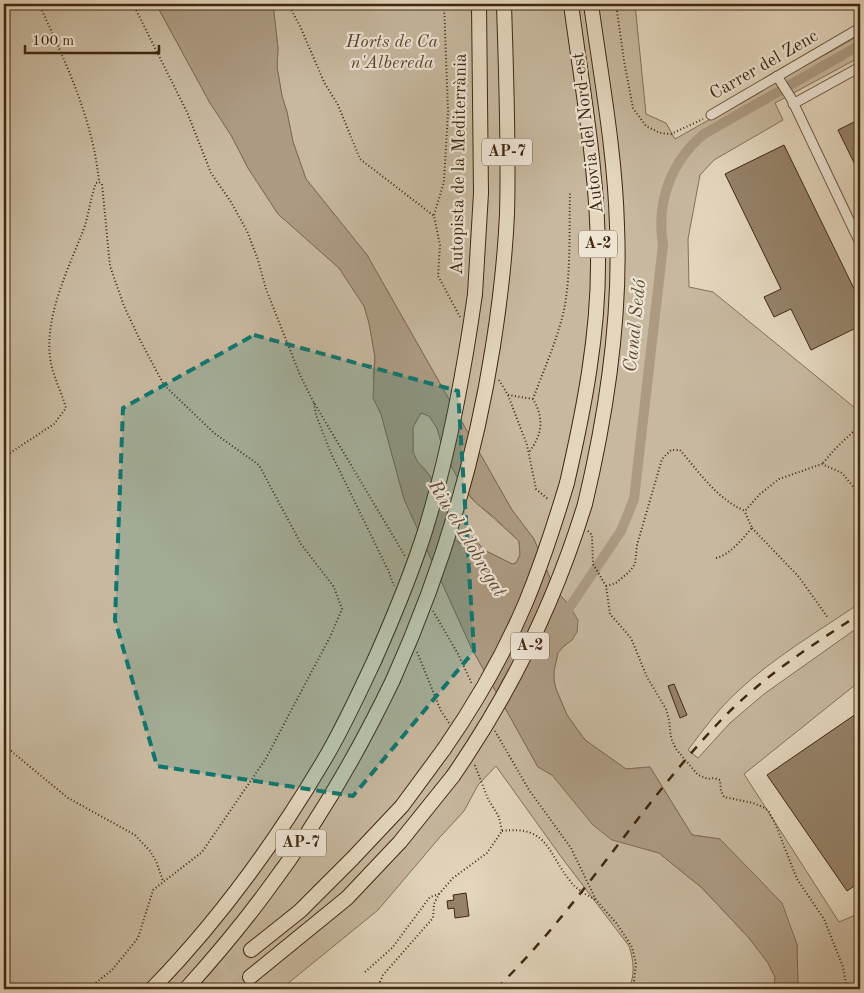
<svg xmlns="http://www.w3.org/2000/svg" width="864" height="993" viewBox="0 0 864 993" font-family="'Old Standard TT',serif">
<rect width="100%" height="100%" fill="#e3d6bd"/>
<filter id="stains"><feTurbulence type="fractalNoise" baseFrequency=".004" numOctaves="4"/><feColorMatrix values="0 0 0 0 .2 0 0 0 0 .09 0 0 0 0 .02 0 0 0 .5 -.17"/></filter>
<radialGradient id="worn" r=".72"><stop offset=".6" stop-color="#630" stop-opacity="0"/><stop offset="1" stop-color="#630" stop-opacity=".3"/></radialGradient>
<path fill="#c7b89f" stroke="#847056" d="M4,4H156L210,103L231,135L248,168L278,214L339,268L364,306L369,323L375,357L373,376L377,406L381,414L404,499L471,647L538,767L552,775L638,847L659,853L702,888L749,938L768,963L775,977L774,989H629C635,974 634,962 629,946L562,858L496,766L478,785L464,811L454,822L440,837L378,910L281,989H4Z
M273,4H635L646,114L666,123L675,139L860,35V57L775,103L783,120L714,160L700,175L688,239L689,287L713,292L860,412V603C819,631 774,657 738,691C719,708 703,730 688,750L698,758L730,723L764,694L860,626V681L744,774L839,922L860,913V989H798L797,944L720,839L692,835L650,767L626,769L585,740L567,715L556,689L554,681V671L558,652L564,646L572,640L573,613L569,605L554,588L534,539L512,510L367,255L306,179L293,142L287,112L282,96L277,67L278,48Z
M421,413L429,416L437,428L442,445L463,487L471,498L519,541L520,555L516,563L512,564L484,550L473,538L464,546L454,539L448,508L440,491L427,472L417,461L413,452V427Z"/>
<path fill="#ac9a82" stroke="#816c54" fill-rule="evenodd" d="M156,4H273L278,49L277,67L282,96L287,112L293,142L306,179L367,255L512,510L534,539L554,588L569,605L578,620L577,632L572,640L564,646L558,653L554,671V681L556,689L567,715L585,740L626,769L650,767L692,835L720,839L782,903L797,944L798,989H774L775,977L768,963L749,938L702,888L659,853L612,840L593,825L552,775L538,767L471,647L404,499L381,414L373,398L375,357L369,323L364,306L339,268L278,214L248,168L231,135L210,103ZM421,413L429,416L437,428L443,450L460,483L476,503L494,517L519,541L520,555L516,563L512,564L484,550L473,537L464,546L454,539L448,508L440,491L427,472L417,461L413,452V427Z"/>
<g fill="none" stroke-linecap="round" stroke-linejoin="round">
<path stroke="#ac9a82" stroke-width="10" d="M563,617L621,531L634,499L663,245C656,202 671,161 704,134L860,45"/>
</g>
<path fill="#958269" stroke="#40270e" d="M860,119V175L838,130Z
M784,145L860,301V326L811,350L791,309L774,317L764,297L781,289L725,174Z
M674,684L687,715L680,718L668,686Z
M856,714L860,720V882L847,891L767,775Z
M466,893L469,916L455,918L454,908L448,909L447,901L454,900L453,895Z"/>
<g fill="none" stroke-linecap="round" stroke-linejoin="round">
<path stroke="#c2b39a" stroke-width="14" stroke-dasharray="14 7" stroke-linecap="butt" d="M191,989L251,950
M233,989L250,977"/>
<defs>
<path id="minor" d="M777,76L791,98L860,243
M793,104L860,67
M711,115L860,28"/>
<path id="highway" d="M475,294L481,193L479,4
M493,346C500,302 505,258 507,214C509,144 506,74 504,4
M567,483C584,409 599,333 598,257C598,171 582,88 571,4
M585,504C607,412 621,320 617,226C615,151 601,77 591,4
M251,950L300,911L353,858L402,806L444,749
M250,977L347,898L400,842L453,776
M152,989C220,919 278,839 327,755C345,724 360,691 375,659
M186,989C214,958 241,926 266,892C316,826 357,755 393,680"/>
</defs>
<use href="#minor" stroke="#69533a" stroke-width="11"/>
<use href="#highway" stroke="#40270e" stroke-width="16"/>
<path stroke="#40270e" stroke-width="2" stroke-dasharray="1 2.5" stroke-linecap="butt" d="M39,4C65,61 93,119 99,182L102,184L110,266L124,306L140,340L164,385L214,433L259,465L301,544L334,587L342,609L330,637L265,760L202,852L153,890L138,938L112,970L88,989
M133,4L187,112L211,173L231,202L247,231L258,260L266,289L300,375L313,401L405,556
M288,4L300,26L324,82L338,105L360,159L434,216L440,245L438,276L460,317
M616,4L624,61L633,108L646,126L660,133L671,134L703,119
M434,215L444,182L448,111L444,4
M499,380L508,395L527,445L536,489L549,500
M508,395L533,399C544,418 543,434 529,452
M533,399C544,369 559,336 565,305C571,268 569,230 570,193
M314,403L316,415L330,451L388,570L394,586
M4,457L54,424L66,408C61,390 52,375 50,357C45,316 68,269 83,231C89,215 90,199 96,183L99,182
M823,463L834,450L859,426L860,423
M752,528L799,577L828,618
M588,531L592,535L593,564L606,586L610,614L631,638L647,677L666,709L669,720L671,738L676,749L698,775L708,779L714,778L720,780L721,791L724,797L753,803L765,808L769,812L775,823L797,879L824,919L843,967L847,989
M716,558C730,555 742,539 752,528L745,512
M606,586L616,583L629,572L635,564L637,545L662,459L671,450H680C699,472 717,499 745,511L760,494L779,479L822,464L842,473L860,495
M433,611L458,654L472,684
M417,652L441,711L449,723
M495,731L529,790L571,848L596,900L617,924L632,947L636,964L633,989
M4,750L11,751L68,798L135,835L150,851L156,861L163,881
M502,831C549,825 547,853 571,882C577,890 587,895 596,900
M365,972L392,948L430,897L439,894
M381,989L380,982L383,975L433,918L434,904L439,894L453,878L487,853L502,831L499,817L488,799L474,763"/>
<use href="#minor" stroke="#ede4d4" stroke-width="9"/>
<use href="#highway" stroke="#e3d6bd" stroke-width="14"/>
<path stroke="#40270e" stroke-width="2.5" stroke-dasharray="9 9" stroke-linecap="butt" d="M496,989C581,906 642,802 724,717C764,676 812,645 860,614"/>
<defs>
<path id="highway-bridge" d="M375,659C394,616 412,573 426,528C449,452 464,373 475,294
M393,680C441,573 475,462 493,346
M444,749C476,703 504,654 526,602C542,563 555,523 567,483
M453,776C511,692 555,602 585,504"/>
</defs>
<use href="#highway-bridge" stroke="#40270e" stroke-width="16" stroke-linecap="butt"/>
<use href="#highway-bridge" stroke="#e3d6bd" stroke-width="14"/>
</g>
<path fill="#0f766e" fill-opacity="0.2" stroke="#0f766e" stroke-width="4" stroke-dasharray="10 6" stroke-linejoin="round" d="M254,335L458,391L474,651L353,796L157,766L115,620L123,408Z"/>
<g text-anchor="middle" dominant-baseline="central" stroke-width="4.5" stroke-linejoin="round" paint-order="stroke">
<g fill="#ede4d4" stroke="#746049" stroke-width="1">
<rect x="482" y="138.5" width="50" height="27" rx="4"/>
<rect x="579" y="230.5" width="38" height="27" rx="4"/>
<rect x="511" y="632.5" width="38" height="27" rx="4"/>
<rect x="276" y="829.5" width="50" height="27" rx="4"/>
</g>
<g font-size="16" font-weight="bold" fill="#40270e">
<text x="507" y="152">AP-7</text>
<text x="598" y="244">A-2</text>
<text x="530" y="646">A-2</text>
<text x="301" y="843">AP-7</text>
</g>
<g font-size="18" font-style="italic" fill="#5b442b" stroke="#ede4d4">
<text x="392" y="42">Horts de Ca<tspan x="392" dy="21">n'Albereda</tspan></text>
</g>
<g font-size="18" fill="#40270e" stroke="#ede4d4">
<text transform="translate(764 65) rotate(-30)">Carrer del Zenc</text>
<text transform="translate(588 133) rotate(-97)">Autovia del Nord-est</text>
<text transform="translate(459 164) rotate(-89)">Autopista de la Mediterrània</text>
</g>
<g font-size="19" font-style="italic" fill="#604a31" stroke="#ede4d4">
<text transform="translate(636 326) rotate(-84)">Canal Sedó</text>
<text transform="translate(466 539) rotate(59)">Riu el Llobregat</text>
</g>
</g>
<rect width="864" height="993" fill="none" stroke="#e3d6bd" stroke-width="20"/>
<rect x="5" y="5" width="854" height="983" fill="none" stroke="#40270e" stroke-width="2.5"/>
<rect x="10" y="10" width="844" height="973" fill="none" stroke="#40270e"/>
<path d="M25 45v8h134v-8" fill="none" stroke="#40270e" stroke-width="2.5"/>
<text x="32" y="45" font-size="15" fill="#40270e" stroke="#ede4d4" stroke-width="4" paint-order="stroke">100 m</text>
<rect width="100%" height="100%" filter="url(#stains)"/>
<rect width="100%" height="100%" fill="url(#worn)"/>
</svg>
